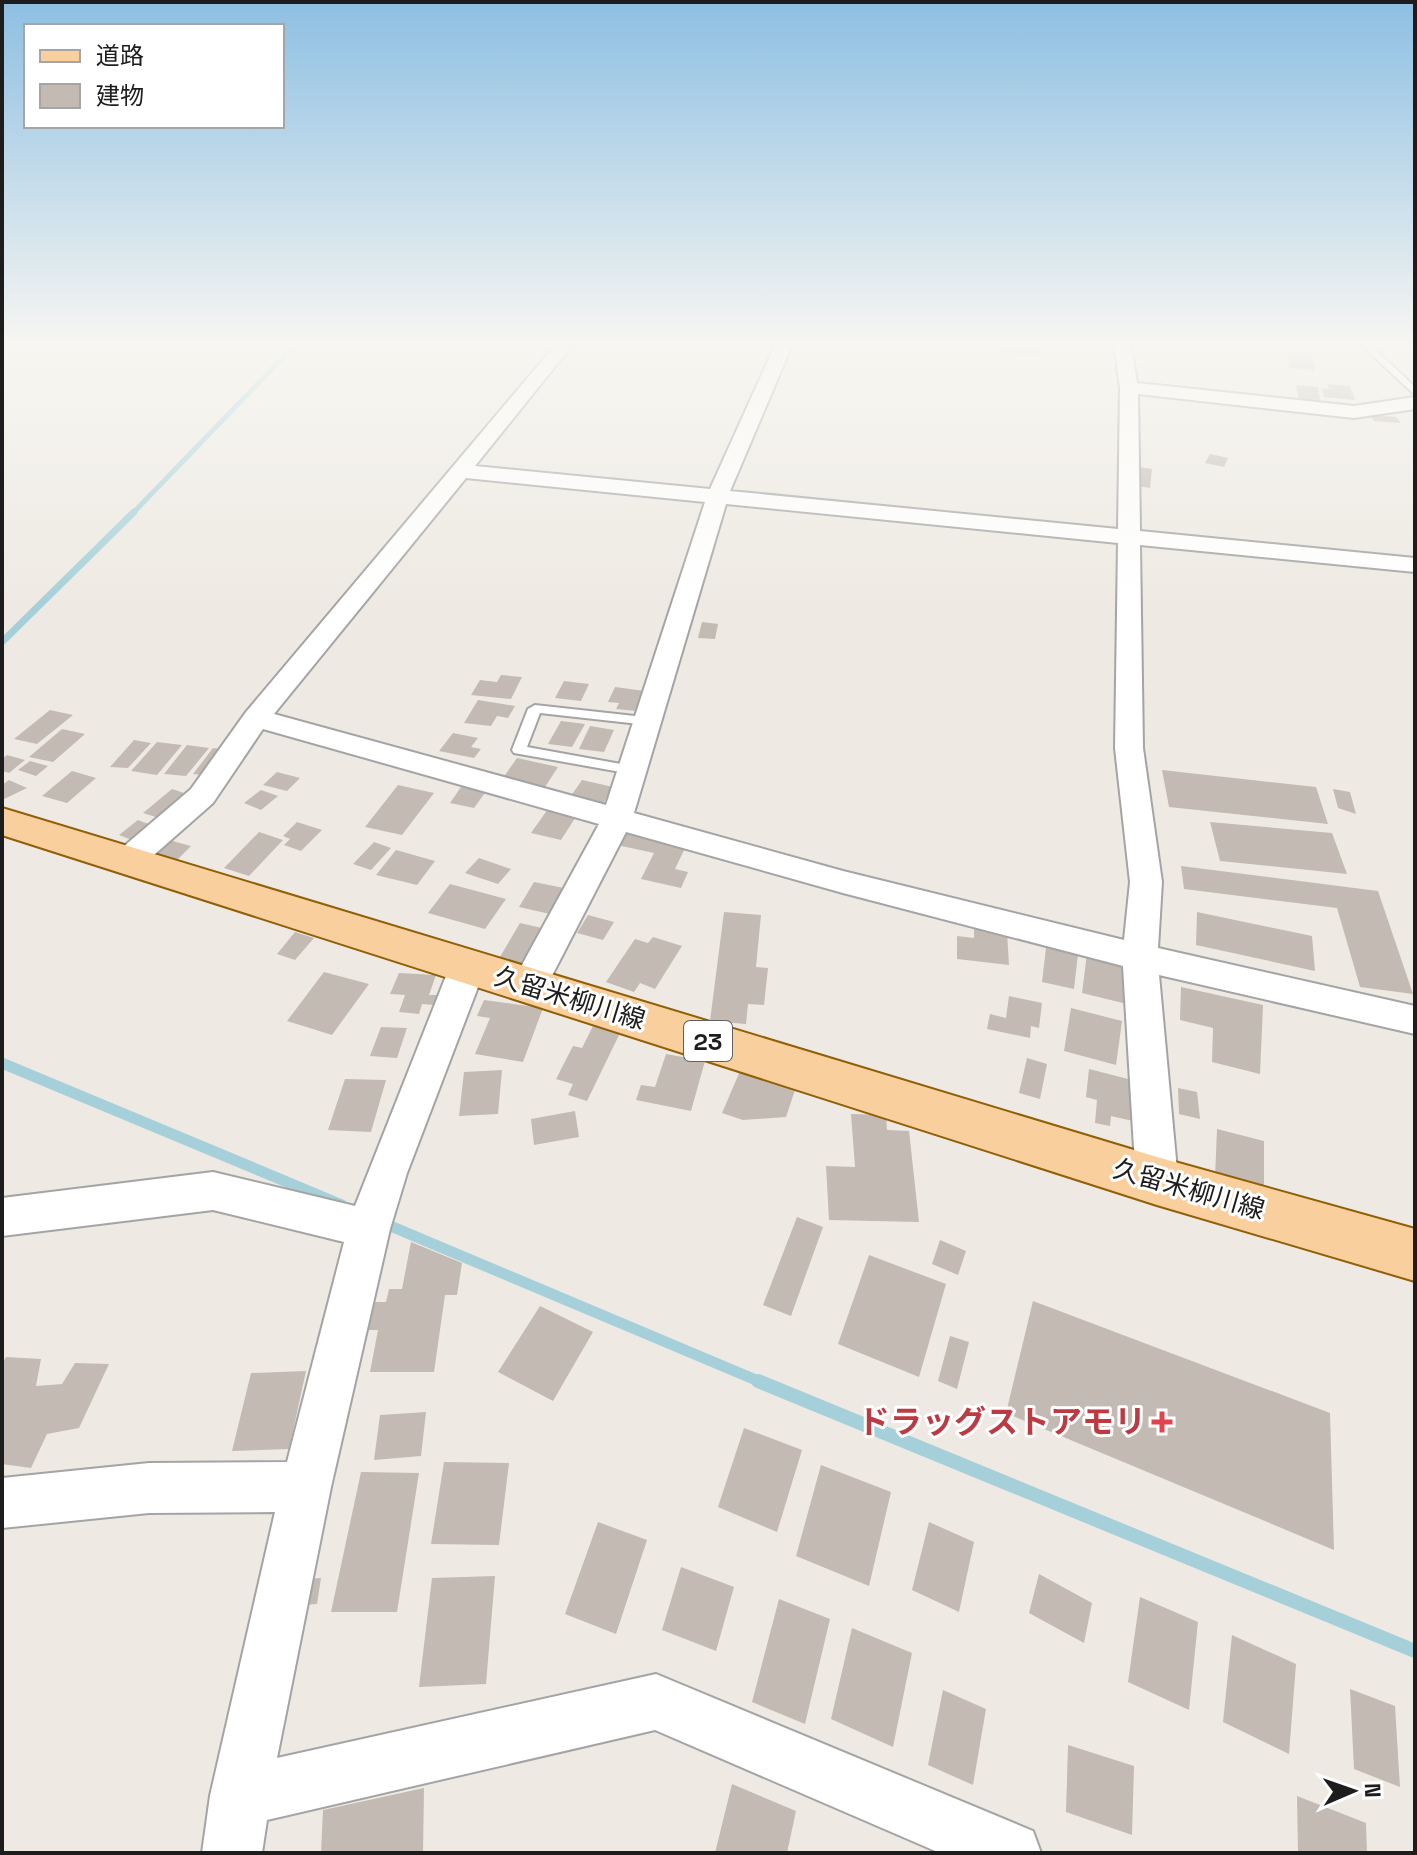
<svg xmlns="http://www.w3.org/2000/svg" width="1417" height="1855" viewBox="0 0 1417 1855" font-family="'Space Grotesk','Noto Sans JP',sans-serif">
<rect width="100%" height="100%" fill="#eeeae3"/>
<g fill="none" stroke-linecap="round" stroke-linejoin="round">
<path stroke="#a5d0da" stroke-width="5" d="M132,514L297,343"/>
<path stroke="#a5d0da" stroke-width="7" d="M2,642L134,512"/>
<path stroke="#a5d0da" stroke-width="11" d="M2,1063L342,1205
M381,1222L763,1383"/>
<path stroke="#a5d0da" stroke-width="14" d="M758,1381L1415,1651"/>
</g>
<path fill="#c2bab3" d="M1001,346L1038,349V355L1001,352Z
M1287,351L1312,353L1315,371L1289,368Z
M1327,384L1350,386L1355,400L1324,397L1322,388L1329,389Z
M1296,385L1318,387L1320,400L1298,398Z
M1370,415L1396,417L1401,423L1374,421Z
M1210,454L1228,458L1224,467L1205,463Z
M1133,466L1152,469L1150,488L1131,485Z
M702,622L718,624L715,639L698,638Z
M501,675L522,677L511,699L471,695L480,680L497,682Z
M564,681L589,684L581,701L555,698Z
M615,687L645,691L636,711L616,709L619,703L608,702Z
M478,700L515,706L508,718L497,716L491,726L464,723Z
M50,710L73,715L37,744L14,739Z
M561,721L585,724L572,747L548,744Z
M590,726L614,730L604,752L579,749Z
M62,729L85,734L53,762L29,757Z
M453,733L478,738L471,747L481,749L474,758L439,751Z
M134,740L151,743L128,768L110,767Z
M157,742L182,745L157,775L131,771Z
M187,745L209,748L186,776L164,774Z
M213,748L231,750L211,776L193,774Z
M7,755L25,760L9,773L2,771V759Z
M517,758L558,767L545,787L503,778Z
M30,761L48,766L36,776L18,770Z
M1162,770L1316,787L1328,824L1169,807Z
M72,771L96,778L67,803L42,796Z
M277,772L300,778L287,791L263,785Z
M9,780L27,788L2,800V785Z
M582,780L613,787L603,804L571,796Z
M463,784L487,790L474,808L450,803Z
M398,785L434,793L402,835L365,827Z
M172,789L187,794L159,818L143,813Z
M1333,789L1350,792L1356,814L1338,808Z
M261,790L278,796L261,810L244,803Z
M550,806L579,812L561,840L531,833Z
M138,820L151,825L132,840L119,835Z
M297,822L322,830L301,851L284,845L290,839L283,836Z
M1210,822L1332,833L1347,874L1220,861Z
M259,832L283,840L249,876L224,868Z
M623,832L686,846L675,869L688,872L681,888L641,879L654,853L617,845Z
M165,839L191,846L177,860L151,853Z
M374,842L391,848L371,870L353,864Z
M396,850L435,861L417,885L376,875Z
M479,858L511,869L498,884L465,873Z
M1181,866L1378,891L1413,994L1360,987L1337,908L1184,889Z
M534,882L564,888L550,914L519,907Z
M450,884L506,899L485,929L428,913Z
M724,912L761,915L756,967L768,968L764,1005L748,1004L746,1024L710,1021Z
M1197,912L1312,936L1315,971L1196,945Z
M588,915L614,922L603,940L577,933Z
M520,923L546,929L524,969L497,962Z
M974,928L1007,932L1009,965L957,959V936L974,938Z
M295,932L314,938L295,960L277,954Z
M653,937L682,946L655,989L640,983L634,992L606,982L635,939L648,943Z
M1046,948L1078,954L1074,989L1042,982Z
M1087,954L1130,964L1127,1004L1082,993Z
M324,972L369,984L332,1035L287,1021Z
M399,973L436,975L429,995H437L434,1005L422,1004L419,1014L399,1012L405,995L390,994Z
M1181,987L1263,1005L1260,1074L1212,1062L1213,1028L1180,1020Z
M1009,996L1042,1003L1039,1028L1031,1026L1030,1038L987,1029L990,1014L1006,1018Z
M484,1000L543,1008L523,1062L475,1054L490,1018L477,1016Z
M1071,1008L1122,1021L1116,1065L1064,1051Z
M593,1026L620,1033L587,1101L568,1095L573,1084L556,1079L573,1046L582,1048Z
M381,1027L407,1028L397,1058L370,1056Z
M666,1054L705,1061L691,1111L636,1100L641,1085L655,1087Z
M1027,1058L1047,1064L1040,1099L1019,1093Z
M1089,1069L1136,1081L1133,1121L1111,1116L1110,1126L1095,1123L1097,1100L1086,1097Z
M502,1070L498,1114L459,1116L464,1072Z
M740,1071L796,1087L786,1117L743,1120L722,1113Z
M345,1079L386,1080L371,1132L328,1130Z
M1178,1088L1197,1092L1200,1119L1179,1114Z
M575,1111L579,1137L534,1145L531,1119Z
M851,1114L886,1115L887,1130L909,1131L919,1222L829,1220L826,1166L855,1167Z
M1217,1129L1264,1141V1192L1215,1178Z
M797,1217L823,1227L791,1316L763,1305Z
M940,1240L966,1251L958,1275L932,1264Z
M411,1242L462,1263L457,1295H445L434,1372H370L378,1330H361L367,1302H386L389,1289H402Z
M869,1255L946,1284L919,1377L838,1344Z
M1033,1301L1330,1413L1334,1550L1006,1413Z
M540,1306L593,1332L553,1401L498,1372Z
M950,1336L969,1342L957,1389L938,1381Z
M6,1357L41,1359L36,1386L62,1384L75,1363L109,1364L79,1428L47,1434L31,1468L2,1464V1364Z
M306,1371L289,1449L232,1451L251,1373Z
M426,1412L421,1456L374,1460L380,1415Z
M744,1428L802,1450L777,1532L718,1507Z
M444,1462L509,1463L499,1545L431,1544Z
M821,1465L891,1492L869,1586L796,1556Z
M361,1472L419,1473L397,1612H331Z
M598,1522L647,1540L616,1634L565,1614Z
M929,1522L974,1542L959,1612L912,1590Z
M681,1567L734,1587L716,1651L662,1630Z
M1039,1574L1092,1603L1084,1643L1029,1613Z
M495,1576L486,1684L419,1687L432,1578Z
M321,1578L317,1604L301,1605L305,1579Z
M1140,1597L1198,1622L1189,1710L1128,1682Z
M779,1599L830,1619L805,1724L752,1702Z
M852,1628L912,1653L893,1747L831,1719Z
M1232,1635L1296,1664L1289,1754L1223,1722Z
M1350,1689L1395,1706L1400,1787L1354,1769Z
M943,1690L986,1709L973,1785L928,1765Z
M1068,1745L1134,1766L1132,1835L1066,1812Z
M732,1784L796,1811L787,1853H715Z
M424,1788L423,1853H321L323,1810Z
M1297,1796L1366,1823L1367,1853H1298Z"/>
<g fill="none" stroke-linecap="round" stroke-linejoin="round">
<defs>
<path id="service" d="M1359,343H1368L1415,387V395Z
M535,705L653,718L655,721L648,725L540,713L527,747L632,766L639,770L632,774L514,753L512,750L528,709Z"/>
<path id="minor" d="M557,343H574L475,466L710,489L776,343H793L730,491L1118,529L1120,388L1114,343H1131L1137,383L1354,406L1415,397V409L1354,418L1138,394L1140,531L1415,558V572L1140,545L1143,748L1162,882L1158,948L1415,1006V1034L1159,975L1178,1181L1172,1194L1157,1199L1142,1194L1136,1181L1123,966L843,893L626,832L542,995L529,999L516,995L511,985L599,824L263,729L213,803L138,869L127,872L116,869L111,861L116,853L191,789L246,712ZM466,478L705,502L606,805L274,714ZM726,504L1118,543L1115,748L1130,882L1124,940L843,871L634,813Z
M468,953L480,957L486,966L407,1173L390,1229L331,1487L277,1758L656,1674L1033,1831L1041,1853H940L655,1730L267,1820L262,1853H202L210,1796L275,1512L149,1513L2,1528V1478L149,1463L287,1462L344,1242L213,1210L2,1236V1198L213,1172L355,1206L450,966L456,957Z"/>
<path id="primary" d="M2,808L1157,1157L1415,1229V1281L1157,1205L2,835Z"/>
</defs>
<use href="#service" stroke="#a4a4a4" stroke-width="4"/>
<use href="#minor" stroke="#a4a4a4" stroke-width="4"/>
<use href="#primary" stroke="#915f05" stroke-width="4"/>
<use href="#service" fill="#fff" fill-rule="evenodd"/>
<use href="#minor" fill="#fff" fill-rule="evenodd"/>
<use href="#primary" fill="#f9cf9e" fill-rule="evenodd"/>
</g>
<linearGradient id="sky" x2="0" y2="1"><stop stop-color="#8dbfe2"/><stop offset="0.57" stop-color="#f7f6f2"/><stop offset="1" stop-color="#f7f6f2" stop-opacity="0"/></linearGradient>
<rect width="1417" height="603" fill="url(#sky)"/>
<path fill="#e0444e" stroke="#fff" stroke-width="3" d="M1158 1410h8v8h8v8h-8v8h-8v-8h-8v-8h8z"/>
<g text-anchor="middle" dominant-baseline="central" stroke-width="6" stroke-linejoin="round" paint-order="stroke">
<rect fill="#fff" stroke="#616161" stroke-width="2" x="684" y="1021" width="48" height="40" rx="6"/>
<g font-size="24" font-weight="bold" fill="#1d1d1d">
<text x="708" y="1041">23</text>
</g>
<g font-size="26" fill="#1d1d1d" stroke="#fff">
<text transform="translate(570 998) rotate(17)">久留米柳川線</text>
<text transform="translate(1189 1189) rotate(16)">久留米柳川線</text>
</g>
<g font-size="32" font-weight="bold" fill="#be3a42" stroke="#fff" text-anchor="end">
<text x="1146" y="1422">ドラッグストアモリ</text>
</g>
</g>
<rect width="1417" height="1855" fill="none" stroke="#1d1d1d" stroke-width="8"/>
<rect x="24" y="24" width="260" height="104" fill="#ffffff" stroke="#a5a5a5" stroke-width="2"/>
<rect x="40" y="50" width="40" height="12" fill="#f9cf9e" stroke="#a5a5a5" stroke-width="2"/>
<text x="96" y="64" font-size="24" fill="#1d1d1d">道路</text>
<rect x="40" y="84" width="40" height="24" fill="#c2bab3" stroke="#a5a5a5" stroke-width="2"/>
<text x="96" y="104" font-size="24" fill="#1d1d1d">建物</text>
<g transform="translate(1353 1791) rotate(88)" stroke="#ffffff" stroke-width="6" paint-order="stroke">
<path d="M0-6L14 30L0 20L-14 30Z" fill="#1d1d1d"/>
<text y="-12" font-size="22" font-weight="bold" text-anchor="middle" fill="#1d1d1d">N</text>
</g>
</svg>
